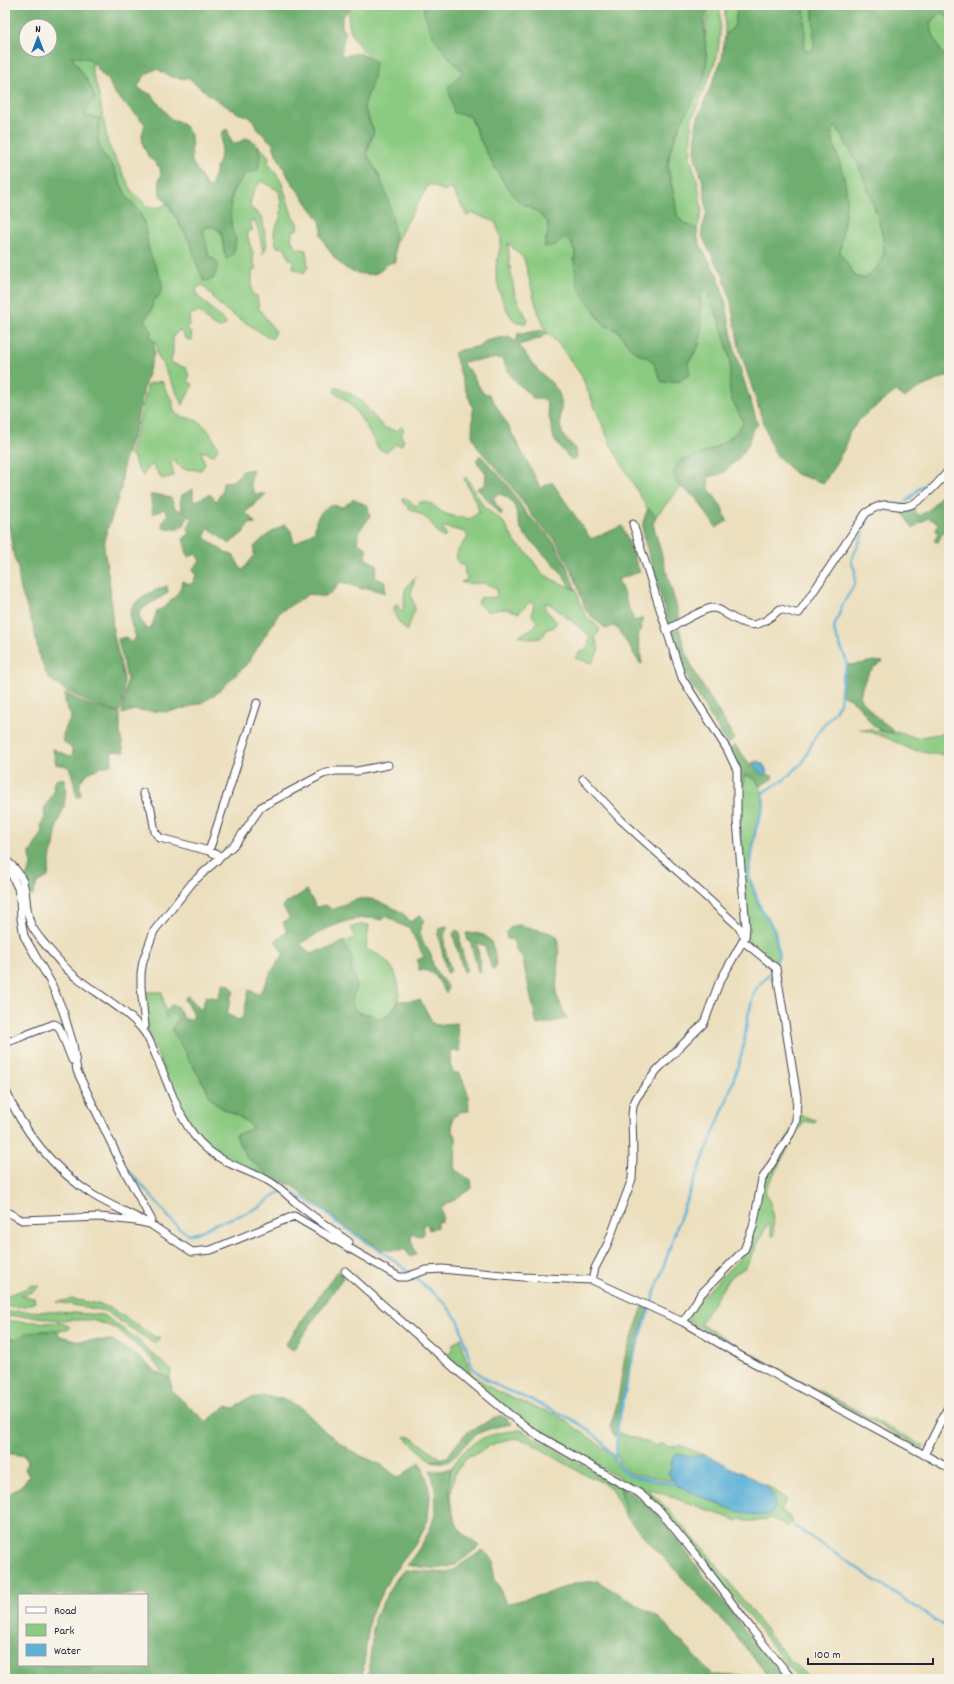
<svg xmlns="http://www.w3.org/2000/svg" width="954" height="1684" viewBox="0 0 954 1684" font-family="Dekko,sans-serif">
<rect width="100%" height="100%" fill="#f7f3e8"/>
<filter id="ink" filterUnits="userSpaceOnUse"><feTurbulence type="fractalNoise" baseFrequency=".025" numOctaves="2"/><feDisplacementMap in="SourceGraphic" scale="8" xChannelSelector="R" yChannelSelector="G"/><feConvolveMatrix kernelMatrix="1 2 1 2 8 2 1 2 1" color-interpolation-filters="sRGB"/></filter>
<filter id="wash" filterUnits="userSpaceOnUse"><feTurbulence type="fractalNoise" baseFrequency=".012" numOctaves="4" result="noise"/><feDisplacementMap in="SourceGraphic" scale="16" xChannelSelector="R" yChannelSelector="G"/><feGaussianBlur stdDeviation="0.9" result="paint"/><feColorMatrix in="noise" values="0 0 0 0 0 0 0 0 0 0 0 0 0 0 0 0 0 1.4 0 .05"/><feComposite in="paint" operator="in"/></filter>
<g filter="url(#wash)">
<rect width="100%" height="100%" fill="#ecdfbd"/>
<path fill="#8bca81" stroke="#56765e" d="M352,5H423L425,15L446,54L463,72L470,116L479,138L495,168L518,201L536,211L548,222V232L545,242L555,245L565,238L571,242L575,253L574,262L596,315L604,325L617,330L631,348L640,355L647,357L653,362L662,382L680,381L688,363L699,347L701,320L700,294L703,287C714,301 729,345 730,363C730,374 728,388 732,400C735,407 740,414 743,422C736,438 712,450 696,456C691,458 685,458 681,460C676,464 675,469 673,474L677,483L681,487L656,516L647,508L610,443L581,375L561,347L545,330L536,305L524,259L508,243L510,267L515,296L528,320L526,323L515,322C503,307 496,287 496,267C497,258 501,248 501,240C501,235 497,227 495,222L473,213L467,216L452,189L445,191L429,184L395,243L379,175L367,154L374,131L364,107L375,62C360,51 340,24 352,5Z
M708,5H721L720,7V35L717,57L692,119L690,158L698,183L702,212L697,229L684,223L676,215L675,199L668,167L670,152L681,123L688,108L707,60L705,38Z
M727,5H737C737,22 738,24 725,35V8Z
M804,5H813L814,48L809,52L803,49L805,37Z
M941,12L949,18V63C940,50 932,37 930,22Z
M70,56L87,58L92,61V71L98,91L108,144L132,191L148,207H161L167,203L191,244L194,253L216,273L214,259L209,257L202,229C210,225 215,227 221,232L224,254L232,234L230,213L233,191L260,155L258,145L269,157L268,163L281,181L292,215L297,223L298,229L293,231L291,239L296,248L306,250L308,267L304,273L293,268V260L289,259L285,248L277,247C270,227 277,230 281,214C282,206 280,199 279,191L262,181C254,188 251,196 250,207L262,217L267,245L263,254C261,241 260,231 254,220L250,221L253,230L247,231C247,242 255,251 253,262L257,269L252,270V294L257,296L259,309L276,332L272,339L266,336L220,306L203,285L196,288L197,295L227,324L220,328L211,324L200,312L193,313L189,318L190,324L186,327L191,333L192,340L186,339L180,330C171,336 173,340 173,350C173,354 171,358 171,363L186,368L189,376L188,382L193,384C190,392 186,396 183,405L157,354L156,341L154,342L150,336L152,332L145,321C149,311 152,313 153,301L159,296L162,282L149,251L144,222L138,209L127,197L113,167L102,153L85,116L87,108L95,100C92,84 80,69 70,56Z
M836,127C843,139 851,151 858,164C865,180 889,241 883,255C880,265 872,272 864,279L855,276L840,253L847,198L845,181L833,141L832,131Z
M162,381L166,391L173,401C171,422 188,414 199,422C208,427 213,439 218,448L214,455L201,451L205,464L201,470L184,469L176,464L175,459L171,462L174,476L162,479L153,465L148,467L143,476L136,466L134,457L129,455L136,434L148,384Z
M336,387L358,398L384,428L397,431L401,427L404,429L401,436L404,440L402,445L396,444L388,451H383L378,448C366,428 356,403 334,392Z
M466,477L485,508L496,516L504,523L515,542L528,554L541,572L551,579L576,590L584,613L600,629L595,637L599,649L592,663L575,658L579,653L588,648L589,635L550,604L546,603L545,609L557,622L553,628L547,629C542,642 531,640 519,636L534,627L537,622L532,615L534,602L529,603L519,613C514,611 508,609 503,609C490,610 489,616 478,603L480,598C485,597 491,598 496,597L497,594L496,588C491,586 486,583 480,583C473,583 468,585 461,582L467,580V576L465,574L464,564L459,565L456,558L458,550L468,537L465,532L445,527L442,528L446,534L444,538C436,533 434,525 427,519C418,511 407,511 402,499L404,497L416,506L420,502C434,501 436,510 446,514C454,517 462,517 470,519L479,512L477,504L464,479Z
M415,577L411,595L415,609L407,631C401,624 388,612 397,603L399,608L402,611C406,604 403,598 405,591C407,585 412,581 415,577Z
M860,729L903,733L916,738L949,732V755L932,754L910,749L885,737Z
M745,774L757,781L762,792L763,806L755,829L748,876L760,910L767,917L774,932L778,955L775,965L748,941L747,938L739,827V787L744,784Z
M361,925H369L366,949C372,952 378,954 383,958C403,975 407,1008 380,1019L369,1014L359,1013L353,1007L352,998C361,983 349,973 352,959L343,942L355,938L351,927Z
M144,992H162L166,1018L172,1013L178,1019L172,1029C183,1049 194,1068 206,1088C208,1091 209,1095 211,1099C222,1113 244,1114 253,1129L235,1135L247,1158L257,1165L274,1181L243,1168L207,1147L192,1129L173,1093L147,1029Z
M800,1115L816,1120L814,1123L805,1121L795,1135L765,1190L772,1209L774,1236H772L769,1224L767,1225L746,1267L730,1277L700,1324L784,1372L924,1446L923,1449L686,1320L699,1300L743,1255L763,1182Z
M33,1285L40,1286L34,1291L21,1296L34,1298L35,1302L26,1306L5,1307V1296L17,1292Z
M72,1299L102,1305L111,1308L155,1337H161L155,1344L105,1311L57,1302Z
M17,1311L58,1312L103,1315L133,1336L171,1370L170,1378L165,1376L152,1359L117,1329L102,1323L90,1320H56L32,1316H12L5,1318V1313Z
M7,1321L61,1323L69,1326V1329L67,1330L41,1331L17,1339H5V1322Z
M461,1338L465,1356L471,1374L493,1389L531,1406L556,1414L607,1450L627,1476L677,1485L681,1488L693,1492L718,1504L760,1516L774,1498L765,1484L787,1500L780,1511L792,1518L793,1523L788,1528L772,1518L753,1522L740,1519L738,1521L647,1488L673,1515L707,1553L777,1645L794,1664L811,1679H798L687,1538L653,1499L639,1487L620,1479L525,1421L499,1402L447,1356L452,1350L453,1344Z
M521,1430L620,1487L625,1509V1516L616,1496L612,1489L604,1483L580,1472L527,1441L515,1438L505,1440L491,1445L474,1455H469L455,1473L450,1497C449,1488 448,1477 451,1469C452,1466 455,1464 456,1461C473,1437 492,1433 521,1430Z
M619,1433L658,1446L660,1443L670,1447L680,1445L706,1456L687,1457L679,1454L671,1462V1469L668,1473L674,1481L628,1473C615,1456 614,1454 619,1433Z
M404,1436L411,1437L442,1459L432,1461L426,1457Z"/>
<path fill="#70ae6f" stroke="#496855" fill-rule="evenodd" d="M5,5H352L342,18V27L345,34L341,53L344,56C359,52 362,52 375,62L373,79L364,107L374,132L369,143L367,154C389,192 396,217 395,262C385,262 383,272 374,274C371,275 367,274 365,274C342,274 329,252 320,234L322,230L320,221L290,180L276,154L273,144L258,130L256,124L248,116L240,114L229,108L208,94L190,79L171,77L157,69C147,72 143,77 138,86L140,89L152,95L171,119L178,121L186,127L191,135L192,162L206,185L211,188L217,165L221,154L222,132L227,129L232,143L240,142L245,138C262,141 262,157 257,171L246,173C242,178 236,184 233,191C229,201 229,230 236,239L235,249L232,256L226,259L221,232C215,227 210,225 203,229L209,257L214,259L218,264L216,273L213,279L204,281L196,263L191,244L170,206L160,195L159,179L161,175L160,168L148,156L143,145L142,135L145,124L114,93L109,81L101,73L92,61L87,58L71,56C80,70 92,84 95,100L87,108L85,116L100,118L98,141L102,153L113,167L127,197L138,209L144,222L149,251L162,282V289L159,296L153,301C152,313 149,311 145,321L152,332L150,336L154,342V354L145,383L134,433L124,460L121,489L106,534L104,548L110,587L113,631L124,679L122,705L119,713L88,702L66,691L50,679L46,673L39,655L34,629L20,587L18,568L14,557L10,532L5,518ZM26,26H50V50H26Z
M423,5H708C699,27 710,52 705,75C702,87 695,97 689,108C681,121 666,153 668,168C669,177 672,186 674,195C679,218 672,218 697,229L698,239L703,251L718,276L725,300L735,352L758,425L753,428L748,445L740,457L729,468L721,474L708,477L709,489L722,507L727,521L716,528L697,499L677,484L673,474C675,469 676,464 681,460C685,458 691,458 696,456C712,450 736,438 743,422C740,414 735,407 732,400C728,389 730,374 730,363C729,347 713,298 703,288C697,302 703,320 701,335C700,346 693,354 688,363L690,374L680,381L662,382L653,362L647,357L640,355L631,348L617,330L604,325L583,295L577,284L574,262L575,253L571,242L565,238L555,245L544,247L548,232V222L536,211L518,201L504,183L486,152L470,116L454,113L448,87L463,72C441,49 429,38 423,5Z
M737,5H804L805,37L803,48L809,52L814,48L813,5H949V18L941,12L930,22C932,37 940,50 949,63V375L917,389L904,398L896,391L862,417L849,433L846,446L824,483L796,474L777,456L771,445L740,351L730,299L723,274L714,260L703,238L702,229L707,212L703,182L695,157L696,130L697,120L722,59L725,35L735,26ZM836,127C844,139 851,152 858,164C865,181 889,240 883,255C880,265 872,272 864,279L855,276L840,253L847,198L845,181L833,141L832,131Z
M545,330L548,333L541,338L519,345C525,353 530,361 536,368C544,377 555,383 560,396C564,408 557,420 562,432C566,445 574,439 577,457L572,461L554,440L546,400L534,399L513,379L501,358L462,362L466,369H469L483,393L489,394L506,422L541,488L552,482L591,539L622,526L640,572L618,579L634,621L644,618L638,637L642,664L639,662L618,629L613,626L606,629L586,611L575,578L556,541L534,518L509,483L478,448L472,435L473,409L470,400L466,391L454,353L460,350L481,346L485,341L509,336L514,341L518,339L517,334Z
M480,455L507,484L526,513L554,542L567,567L576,590L570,587L562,573L525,535L520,527L515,507L509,498L500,494L493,497L496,504L502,512L501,515L477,488L485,485L486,473L476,461Z
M253,469L250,484L255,494H266L245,513L252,518L255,523L248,524L244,532L229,544L209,528L204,537L223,551L234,556L242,571L254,556V547L266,536L285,524L291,531L294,544L315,531C315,518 319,513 330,505L343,507L354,499L368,506L370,517L359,531L357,542L367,549L366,559L377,565L375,577L385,582V593L368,588L362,589L341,582C328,596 328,599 309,594L280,612L248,663L215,695L201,703L179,710L164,712L134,710L122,714L127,679L118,639L126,637L131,643L136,637C134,631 130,623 130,616C130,599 153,591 167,586L168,593L140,610L139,616L146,629L151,628L157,611L166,606L177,594L180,589L182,581L191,585L196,576L193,568L200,561L196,554L188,557L183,539L190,533L188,528L192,519L187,516L185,524L179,529H170L162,527L163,520L168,514L164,509L153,514L150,495H160L171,498L175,508L183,512L180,503L182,495L193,489V502L210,494L216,501L222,492L223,482L233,481L243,471Z
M949,486V492L945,498L949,500V534L945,532L942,534L938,542L934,541L938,534L936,530L938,523L928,518L918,524L913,529L903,513V508L915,505V511L919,516L930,509Z
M648,508L656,516L653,524L680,619L670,627L643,535V522Z
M679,628L685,651L696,675L735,739L729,743L725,741L685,674L670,634Z
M873,661L883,662C868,668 862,683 860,698L875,716L891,728L893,733C868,733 870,713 853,701C850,699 845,697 842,695L843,679L847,665L860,664Z
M65,693L87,704L120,714V733L124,752L114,751L111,753L112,764C102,767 82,772 80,784C79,788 81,792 81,796L77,797C74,789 73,768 66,766C63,765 60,765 56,764L53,749L70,756L73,754L72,749L63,741C62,730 69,724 71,716L65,702Z
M735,745L750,764L753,763L760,773L773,776L772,779L760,786L754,778L745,774L744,784L739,787L730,749Z
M59,779H64L66,789L64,807L57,825L54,846L51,854L48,877L37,883L33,896H28L25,879L31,866L30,852L32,850L42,831L41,824L45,818L44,809C48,799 56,795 53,784L56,780Z
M307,890L316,907L326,905L332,910C358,898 364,893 391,907C399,911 406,914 410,922L421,915L424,921C414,937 425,943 431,955C432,959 432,963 434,967C437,974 443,981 448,987L446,993C436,979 438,971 419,970L417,960L424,957L409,927C401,927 393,919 385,916L382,920C355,912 322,930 300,944L310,953L327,949L343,942C347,950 355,959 350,967C355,979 359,986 352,998L353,1007L359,1013L369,1014L380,1019C389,1016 395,1011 398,1001L420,1000L434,1025L457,1023L460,1053L452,1050L450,1063L453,1073H460L468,1094L469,1111L459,1112L457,1115L453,1116L452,1129L456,1137V1142L455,1170L471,1180L472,1188L444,1206L441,1209L443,1217L441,1222L437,1221V1227L429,1230L428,1226L425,1223L423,1227V1235L419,1236L412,1233L411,1240L416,1255L410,1257L406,1250H382L337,1221L326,1210L303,1196L302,1194L292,1185L274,1181L257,1165L247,1158L235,1135L253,1128C243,1114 222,1113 211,1098C209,1095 208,1091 206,1087C194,1068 182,1049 172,1029L178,1019L172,1013L166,1018L164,1014L171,1005L177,1006L184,1019L191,1020L194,1015L184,999L188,996L201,1010L206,996L218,998L223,983L230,985L234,993L231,996L227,1014L238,1020L243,1017L249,990L259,994L278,961L284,954L275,941L287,932L283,922L290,918L282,906Z
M519,925L551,933L557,936L559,943L556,994L567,1019L537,1025L522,956L517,952L513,940L507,939L506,932L512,926Z
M445,926L448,927C439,938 448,959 451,971L447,973L438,934L439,928Z
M456,930L460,933V943L467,970L464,973L453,934Z
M466,933C470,933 475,933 479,934C495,936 495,956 496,968L492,969L485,947L477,942L481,971L478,972L471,943L468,941Z
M337,1271L344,1276L293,1350L285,1345Z
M643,1306L648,1308L629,1369L615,1437L610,1427L617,1404L625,1357Z
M57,1330L60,1336L79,1341L112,1340L136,1355L158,1373L170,1378L172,1391L206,1422L226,1406L235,1408L245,1400L251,1398L264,1396L282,1398L303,1409L327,1433L354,1453L382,1465L398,1478L420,1462L427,1479L430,1496L428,1520L418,1541L390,1577L370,1616L362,1679H5V1497L23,1484L29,1476L25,1469L27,1462L25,1456L5,1453V1339H17L26,1333ZM19,1595H147V1665H19Z
M501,1415L512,1424C500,1426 489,1428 479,1433C468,1439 453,1460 447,1462C442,1463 437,1462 432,1461L447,1457L463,1436L469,1431Z
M451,1468C448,1488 449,1512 460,1530C465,1537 473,1541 480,1546C472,1552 463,1560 454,1565C443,1571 419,1567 407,1565C431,1534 444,1510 430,1470L441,1471Z
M620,1487L636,1496L658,1514L746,1632L785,1679H771L729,1628L625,1516V1509Z
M483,1550L493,1560L494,1578L498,1584L506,1604L548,1593L576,1583L597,1581L658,1617L713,1675L745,1676L748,1679H368L374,1619L393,1583L404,1570L448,1573Z"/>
<path fill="#5cb1d8" stroke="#3f6a8a" d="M756,761C762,761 766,767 767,773L765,775L760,773L753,763Z
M679,1454C692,1459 696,1454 706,1456C714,1457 724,1464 731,1468C748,1476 787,1489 771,1514C751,1521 712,1501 694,1493C689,1491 684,1490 680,1487C674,1484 672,1478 668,1473L671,1469L673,1457Z"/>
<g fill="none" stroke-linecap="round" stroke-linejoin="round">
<path stroke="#5cb1d8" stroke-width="2.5" d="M901,504L907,501L921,487L932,481L949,459
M865,526L870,515L874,512
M127,1169L141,1184L178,1228L189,1234L197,1233L215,1224L244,1214L261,1206L273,1196L281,1192
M286,1191L291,1192L325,1211L336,1222L394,1260L444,1302L459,1322L472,1367C485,1382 504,1389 521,1396C544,1406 567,1415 587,1429C606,1442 613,1458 627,1475L675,1484
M615,1459L618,1426L631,1365L652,1301L684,1206L728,1097L742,1053L748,1016L754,993L758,986L773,971L779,955L775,932L767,917L761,909L749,876L756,829L764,806L763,792L784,780L803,762L816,735L833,714L840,703L842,679L847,665L846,659L835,634L834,627L842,606L855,583V571L851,561L864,532
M794,1526L949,1629"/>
</g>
</g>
<g filter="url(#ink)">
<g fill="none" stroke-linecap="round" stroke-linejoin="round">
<defs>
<path id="street" d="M633,524L682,678L727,749L737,770V821L746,927L745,937
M667,630C678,624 702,609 712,608C717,608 722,611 726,614C750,629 759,629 780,609L795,613H799L866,513C872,509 881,504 889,505C896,505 900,508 907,506C921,503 940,481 949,470
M583,779L621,820L738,926L745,937L719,983L704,1023L657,1070L637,1097L633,1105L632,1116L633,1157L632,1179L608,1243L595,1268L592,1280
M143,793L151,809L155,832L160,838L209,851L220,856
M209,851L257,703
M5,861L18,888L20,899L21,919L24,936L51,983L63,1011L73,1044L77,1071L123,1168L151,1219L150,1224C131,1214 111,1206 93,1195C55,1171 22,1130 5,1089
M8,862C32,882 22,897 30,922C33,930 38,936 43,942C54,955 65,969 78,979C99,995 125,1009 142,1029C149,1037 152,1047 156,1056C170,1086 180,1126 206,1148C224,1164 247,1170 267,1180C280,1187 289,1197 300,1206C316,1219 333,1230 349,1242
M142,1029L145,1026L141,987V973L143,961L154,931L192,883L236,843L261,807L323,774L335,771H357L388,765
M5,1043L54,1024L58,1026L60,1029L72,1060
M5,1211L22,1220L100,1217L136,1221L150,1224L192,1252L211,1250L294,1216L399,1277H406L426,1270L442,1269L523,1277L592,1280L683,1322L739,1355L949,1468
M345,1271L454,1368L509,1414L536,1434L617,1481L639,1493L660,1511L702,1563L753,1631L792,1679
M683,1322L701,1294L744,1250L753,1227L762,1179L791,1133L796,1120L797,1097L776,968L743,941
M924,1455L949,1405"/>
</defs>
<use href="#street" stroke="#403e4e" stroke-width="9"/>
<use href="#street" stroke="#fff" stroke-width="7"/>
</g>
</g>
<rect width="954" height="1684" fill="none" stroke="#f7f3e8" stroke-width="20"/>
<rect x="18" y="1594" width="130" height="72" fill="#f7f3e8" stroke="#a29fa3"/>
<rect x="26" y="1607" width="20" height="6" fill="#ffffff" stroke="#a29fa3"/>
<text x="54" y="1614" font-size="12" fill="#22223b">Road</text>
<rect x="26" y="1624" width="20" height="12" fill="#8bca81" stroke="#a29fa3"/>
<text x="54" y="1634" font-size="12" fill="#22223b">Park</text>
<rect x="26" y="1644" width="20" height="12" fill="#5cb1d8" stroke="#a29fa3"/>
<text x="54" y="1654" font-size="12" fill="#22223b">Water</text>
<g transform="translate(38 38)"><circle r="19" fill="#f7f3e8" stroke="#a29fa3"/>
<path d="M0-3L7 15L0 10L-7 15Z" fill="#1f6fb2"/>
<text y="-6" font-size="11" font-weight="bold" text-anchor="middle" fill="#22223b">N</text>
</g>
<path d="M808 1658v6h125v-6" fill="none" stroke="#22223b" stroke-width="2"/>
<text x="814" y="1658" font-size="12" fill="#22223b" stroke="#f7f3e8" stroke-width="3" paint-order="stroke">100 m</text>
</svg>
